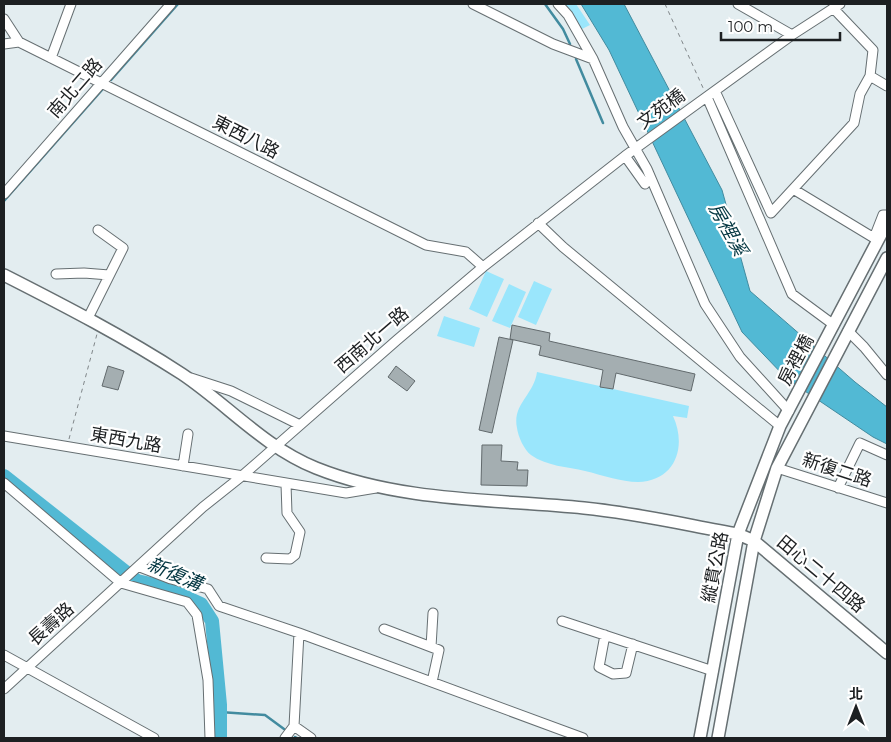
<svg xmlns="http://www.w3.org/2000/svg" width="891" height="742" viewBox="0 0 891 742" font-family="Montserrat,'Noto Sans TC',sans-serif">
<rect width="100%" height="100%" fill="#e3edf0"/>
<path fill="#9ae6fc" d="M563,4H576L590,25L582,29Z
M486,271L504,279L487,317L469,309Z
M534,281L552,289L536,325L518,317Z
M509,284L526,292L510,328L492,321Z
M444,316L480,328L474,347L437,336Z
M537,372L689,406L687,418L673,416C687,446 676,481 638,482C621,482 602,475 585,471C568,467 546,466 531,455C524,450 518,436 517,428C512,404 534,395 537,372Z"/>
<path fill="#52b9d4" stroke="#428b9f" d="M581,4H624L722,190L750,291L855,382L887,407V444L873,437L787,379L742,332L609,50Z"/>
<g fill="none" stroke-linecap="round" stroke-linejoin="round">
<path stroke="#428b9f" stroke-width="2.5" d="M545,4L563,29L570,44
M576,59L603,123
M111,80L178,4
M4,201L102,90
M220,712L265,715L284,729
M295,737L297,738"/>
<path stroke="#52b9d4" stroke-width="14" d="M4,476L137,581L164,587L201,604L212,621L220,705V738"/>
</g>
<path fill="#a4aeb1" stroke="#626a6d" d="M512,325L550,333L549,341L695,374L691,391L616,373L613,389L600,387L603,370L539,355L541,346L510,339Z
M499,337L513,340L492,433L479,430Z
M108,366L124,371L118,390L102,386Z
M396,366L415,381L407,391L388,377Z
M482,445H502L501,461L518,462L517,470H528L527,486L481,485Z"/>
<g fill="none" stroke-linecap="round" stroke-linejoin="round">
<defs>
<path id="minor" d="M473,4L553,44L593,59
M558,4L568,15L593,59L623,127L647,169L705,304L740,357L789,411
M738,4L792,35
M4,19L19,42L426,245L466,252L483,267
M4,44L19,42
M51,58L71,4
M870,76L887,86
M715,91L771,213L854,123L860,94L870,76L873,50L833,8
M707,97L792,294L834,325
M625,156L645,184
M793,189L874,238L883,215H887
M4,194L171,4
M538,223L563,247L780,426
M56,274L84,273L109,275
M88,318L123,248L98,230
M848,331L864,347L887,375
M191,378L231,391L300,425
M4,436L346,493L376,488
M183,466L188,434
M777,468L887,503
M4,483L121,583L187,602L197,615L208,680L210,738
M838,488L860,443L887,455
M266,558L290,559L295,555L300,532L287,513L286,484
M140,567L171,579L208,589L219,606L299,633L583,738
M562,621L713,671
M384,629L439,650L432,682
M605,635L599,667L613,674L626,673L633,644
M431,647L433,613
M4,655L154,738
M4,689L203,507L242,476L397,340L483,267L625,156L792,35L840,4
M294,726L311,738
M285,738L294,726L299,633"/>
<path id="major" d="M4,275C65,306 125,337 182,374C228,405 264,447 316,468C401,502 494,499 584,508C636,513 687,525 738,534L754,541L887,653
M700,738L738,534L780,426L887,223
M718,738L754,541L777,468L887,258"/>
</defs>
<use href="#minor" stroke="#666f72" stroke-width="11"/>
<use href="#major" stroke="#666f72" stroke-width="14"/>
<path stroke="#808689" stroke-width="1" stroke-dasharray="4 4" stroke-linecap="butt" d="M665,4L704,90
M69,439L97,334"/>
<use href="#minor" stroke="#fff" stroke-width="9"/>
<use href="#major" stroke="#fff" stroke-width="11"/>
</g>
<g text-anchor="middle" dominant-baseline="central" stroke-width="4.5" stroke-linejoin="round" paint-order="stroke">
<g font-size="18" fill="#1d2022" stroke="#fff">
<text transform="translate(75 88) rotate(-49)">南北二路</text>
<text transform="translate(661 109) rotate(-36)">文苑橋</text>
<text transform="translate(246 137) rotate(27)">東西八路</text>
<text transform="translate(372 340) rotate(-41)">西南北一路</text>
<text transform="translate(796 360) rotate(-62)">房裡橋</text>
<text transform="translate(126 440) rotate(10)">東西九路</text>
<text transform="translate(837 470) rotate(18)">新復二路</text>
<text transform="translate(715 567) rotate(-79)">縱貫公路</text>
<text transform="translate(821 574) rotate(40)">田心二十四路</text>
<text transform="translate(51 624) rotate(-42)">長壽路</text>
</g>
<g font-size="19" font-style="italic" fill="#023540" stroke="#fff">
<text transform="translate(728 229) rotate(61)">房裡溪</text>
<text transform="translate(175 574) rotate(23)">新復溝</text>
</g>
</g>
<rect width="891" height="742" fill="none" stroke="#1d2022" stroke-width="10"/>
<g transform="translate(856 707)" stroke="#ffffff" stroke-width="4" paint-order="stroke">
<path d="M0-4L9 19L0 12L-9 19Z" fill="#1d2022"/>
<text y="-8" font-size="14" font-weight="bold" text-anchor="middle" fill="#1d2022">北</text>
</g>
<path d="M721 32v8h119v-8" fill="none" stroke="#1d2022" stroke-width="2.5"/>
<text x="728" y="32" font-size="15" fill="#1d2022" stroke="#ffffff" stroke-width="4" paint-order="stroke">100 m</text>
</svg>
